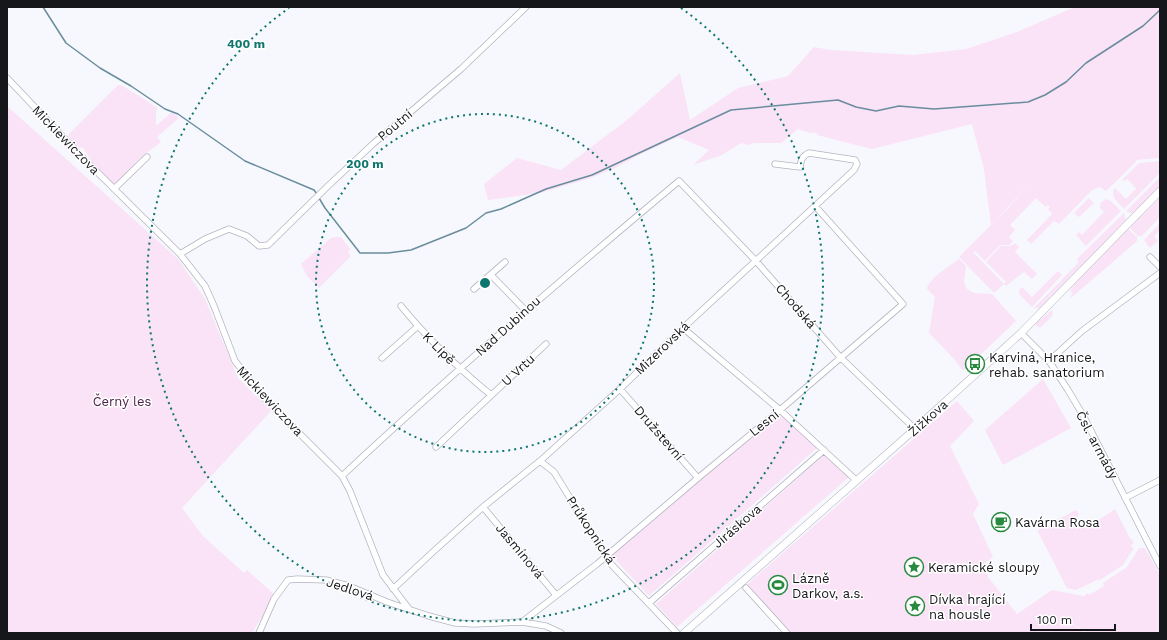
<svg xmlns="http://www.w3.org/2000/svg" width="1167" height="640" viewBox="0 0 1167 640" font-family="'Work Sans',sans-serif">
<rect width="100%" height="100%" fill="#f7f8fd"/>
<path fill="#fae2f7" d="M1075,7H1160V158L1136,160V162L1106,191L1100,187L1092,190L1059,224L1054,221L1031,244L1027,240L1052,214L1048,209L1050,207L1048,205L1046,207L1036,198L1010,225L1015,230L1009,237L1013,241L1010,245H1000L985,261L975,251L973,252L1004,284L1006,282L986,262L1001,246H1011L1015,243L1019,247L1015,252L1037,274L1032,279L1024,272L1006,286L1004,284L994,293L959,257L1008,208L1031,182L991,225L984,169L972,124L872,149L817,135V133H810L798,129L781,143H754L749,145L741,143L722,155L693,165L709,150L678,137L641,154L615,168L591,178L540,193L488,200L484,184L517,158L561,170L627,120L680,73L690,120L738,88L788,76L814,47L831,50L913,55L966,49L1014,33Z
M118,85L123,86L158,108L156,111V123L157,125L172,112L179,118L157,137L161,142C154,148 133,161 132,169L115,184H113L93,163L83,148L78,147L68,136L69,134Z
M7,106L178,259L205,299L238,378L271,411L182,508L203,536L244,573L247,570L275,595L252,633H7Z
M1160,161V173L1124,209L1114,198L1113,191L1115,188L1126,199L1132,193H1133L1132,192L1135,190H1136V188L1127,179L1124,181L1122,180L1139,163Z
M1160,177V186L1133,213H1130L1126,211Z
M1160,197V217L1142,236H1138L1130,228Z
M1089,198L1094,203L1079,217L1074,213Z
M1106,199L1111,201L1121,211L1086,246L1076,235L1079,232L1082,235L1104,212L1099,207L1101,206L1100,203Z
M1124,213L1126,220L1072,275L1070,274L1071,276L1051,296L1049,295L1050,297L1039,308H1034L1078,263L1077,259Z
M1160,223V230L1154,236L1158,241L1150,248L1144,240Z
M1128,229L1137,237V241L1071,298L1070,297L1073,293L1070,291L1074,285Z
M335,237H341L350,249L348,252L351,256L319,288L307,276L301,264L331,238Z
M959,259L966,266L964,282L967,289L974,293L992,294L1016,321L963,371L954,359L929,333L935,297L927,289C928,279 951,265 959,259Z
M1058,271L1062,275L1032,307L1019,294V290L1022,287L1032,297Z
M1052,310L1053,315L1041,327H1038L1035,324Z
M1043,379L1071,428L1003,465L985,430Z
M957,401L974,421L950,446L979,504L973,514L993,557L986,562L988,577L1017,614L1052,590L1084,596L1088,593L1089,595L1104,586L1103,583L1127,567L1139,548H1145L1160,575V633H1086L1062,615L1084,633H785L744,587Z
M781,415L817,448L649,596L611,555L776,416Z
M824,455L849,477L677,627L656,604Z
M1115,509L1130,538L1134,542L1131,546L1134,548L1123,565L1100,580L1099,579L1076,590L1067,588L1038,532L1039,529L1076,510L1079,514L1076,520L1082,526H1084L1087,521C1097,523 1106,515 1115,509Z"/>
<g fill="none" stroke-linecap="round" stroke-linejoin="round">
<path stroke="#698d9d" stroke-width="1.5" d="M43,7L66,43L100,68L131,86L165,109L178,114L245,161L314,190L317,194
M319,198L325,208L360,253H388L411,250L466,228L486,213L501,209L546,189L592,175L731,110L838,100L856,107L876,111L899,106L934,109L1028,102L1045,95L1066,82L1086,63L1143,26L1160,10"/>
<defs>
<path id="street" d="M7,78L85,160L180,254L205,286L214,306L235,361L264,398L342,476L350,491L383,575L409,609
M114,189L147,157
M180,254L205,239L229,229L247,236L259,246L268,245L328,186L374,143L461,69L526,7
M1150,257L1160,267
M491,275L525,310
M474,289L505,262
M401,306C428,339 458,368 491,395
M683,328L780,410L857,481
M1021,333L1049,361L1068,390L1084,417L1160,566
M382,358L417,327
M1049,361L1082,331L1160,273
M620,389L698,478
M436,447L546,344
M540,461L554,472L610,563L677,633
M342,476C451,374 564,277 679,181L756,261L840,357L915,429
M1125,498L1160,480
M483,507L556,595
M746,588L787,633
M393,589L435,550L483,507L540,461L620,389L683,328L854,170L857,164L855,160L809,153C802,156 801,160 800,167L775,164
M649,603L824,450
M522,622L597,564L698,478L780,410L903,304L816,207
M259,633L274,599L288,580L297,579L326,580L349,586L387,602L429,616L455,623L474,624L522,622L546,626L561,633"/>
<path id="secondary" d="M684,633L915,429L1021,333L1160,191"/>
</defs>
<use href="#street" stroke="#b3b5c1" stroke-width="7"/>
<use href="#secondary" stroke="#b3b5c1" stroke-width="8"/>
<use href="#street" stroke="#fff" stroke-width="5.5"/>
<use href="#secondary" stroke="#fff" stroke-width="7"/>
</g>
<g fill="none" stroke="#0f766e" stroke-width="2" stroke-dasharray="2 4">
<circle cx="485" cy="283" r="169"/>
<path d="M681 8A338 338 0 1 1 289 8"/>
</g>
<defs>
<symbol id="bus-ring" viewBox="-11 -11 22 22"><circle r="9.5" fill="#fff" stroke="#288a3e" stroke-width="1.5"/><path d="M-5-6H5V4H4V6H2V4H-2V6H-4V4H-5ZM-3.5-4V0h7V-4ZM-3.5 1.2v1.5H-2V1.2ZM2 1.2v1.5H3.5V1.2Z" fill="#288a3e"/></symbol>
<symbol id="cafe-ring" viewBox="-11 -11 22 22"><circle r="9.5" fill="#fff" stroke="#288a3e" stroke-width="1.5"/><path d="M-5.5-4.5H6V0H3Q3 3.5 0 3.5H-2.5Q-5.5 3.5-5.5 0ZM3-3.2v2h1.7v-2ZM-6 4.5H4V6H-6Z" fill="#288a3e"/></symbol>
<symbol id="sight-ring" viewBox="-11 -11 22 22"><circle r="9.5" fill="#fff" stroke="#288a3e" stroke-width="1.5"/><path d="M0-6L1.8-2.2L6-1.7L2.9 1.2L3.7 5.4L0 3.3L-3.7 5.4L-2.9 1.2L-6-1.7L-1.8-2.2Z" fill="#288a3e"/></symbol>
<symbol id="stadium-ring" viewBox="-11 -11 22 22"><circle r="9.5" fill="#fff" stroke="#288a3e" stroke-width="1.5"/><path d="M0-5a6.5 5 0 1 0 0 10a6.5 5 0 1 0 0-10ZM-3.5-1.8h7v3.6h-7Z" fill="#288a3e"/></symbol>
</defs>
<g fill-rule="evenodd">
<use href="#bus-ring" x="964" y="353" width="22" height="22"/>
<use href="#cafe-ring" x="990" y="511" width="22" height="22"/>
<use href="#sight-ring" x="903" y="556" width="22" height="22"/>
<use href="#stadium-ring" x="767" y="574" width="22" height="22"/>
<use href="#sight-ring" x="904" y="595" width="22" height="22"/>
</g>
<g text-anchor="middle" dominant-baseline="central" stroke-width="3" stroke-linejoin="round" paint-order="stroke">
<g font-size="13" fill="#16171b" stroke="#fff">
<text transform="translate(395 125) rotate(-40)">Poutní</text>
<text transform="translate(66 140) rotate(46)">Mickiewiczova</text>
<text transform="translate(796 306) rotate(49)">Chodská</text>
<text transform="translate(508 326) rotate(-42)">Nad Dubinou</text>
<text transform="translate(439 348) rotate(45)">K Lípě</text>
<text transform="translate(662 348) rotate(-44)">Mizerovská</text>
<text transform="translate(518 370) rotate(-43)">U Vrtu</text>
<text transform="translate(270 401) rotate(47)">Mickiewiczova</text>
<text transform="translate(928 418) rotate(-42)">Žižkova</text>
<text transform="translate(764 423) rotate(-39)">Lesní</text>
<text transform="translate(659 433) rotate(49)">Družstevní</text>
<text transform="translate(1097 445) rotate(62)">Čsl. armády</text>
<text transform="translate(737 526) rotate(-41)">Jiráskova</text>
<text transform="translate(591 530) rotate(57)">Průkopnická</text>
<text transform="translate(520 551) rotate(50)">Jasmínová</text>
<text transform="translate(350 589) rotate(18)">Jedlová</text>
</g>
<g font-size="13" fill="#16171b" stroke="#fff" text-anchor="start">
<text x="989" y="357">Karviná, Hranice,<tspan x="989" dy="15">rehab. sanatorium</tspan></text>
<text x="1015" y="522">Kavárna Rosa</text>
<text x="928" y="567">Keramické sloupy</text>
<text x="792" y="578">Lázně<tspan x="792" dy="15">Darkov, a.s.</tspan></text>
<text x="929" y="599">Dívka hrající<tspan x="929" dy="15">na housle</tspan></text>
</g>
<g font-size="13" fill="#4e214c" stroke="#fff">
<text x="122" y="401">Černý les</text>
</g>
</g>
<circle cx="485" cy="283" r="6" fill="#0f766e" stroke="#fff" stroke-width="2"/>
<g font-size="12" text-anchor="middle" font-weight="bold" fill="#0f766e" stroke="#fff" stroke-width="3" stroke-linejoin="round" paint-order="stroke">
<text x="246" y="48">400 m</text>
<text x="365" y="168">200 m</text>
</g>
<rect width="1167" height="640" fill="none" stroke="#16171b" stroke-width="16"/>
<path d="M1031 624v6h84v-6" fill="none" stroke="#16171b" stroke-width="2"/>
<text x="1037" y="624" font-size="12" fill="#16171b" stroke="#ffffff" stroke-width="3" paint-order="stroke">100 m</text>
</svg>
